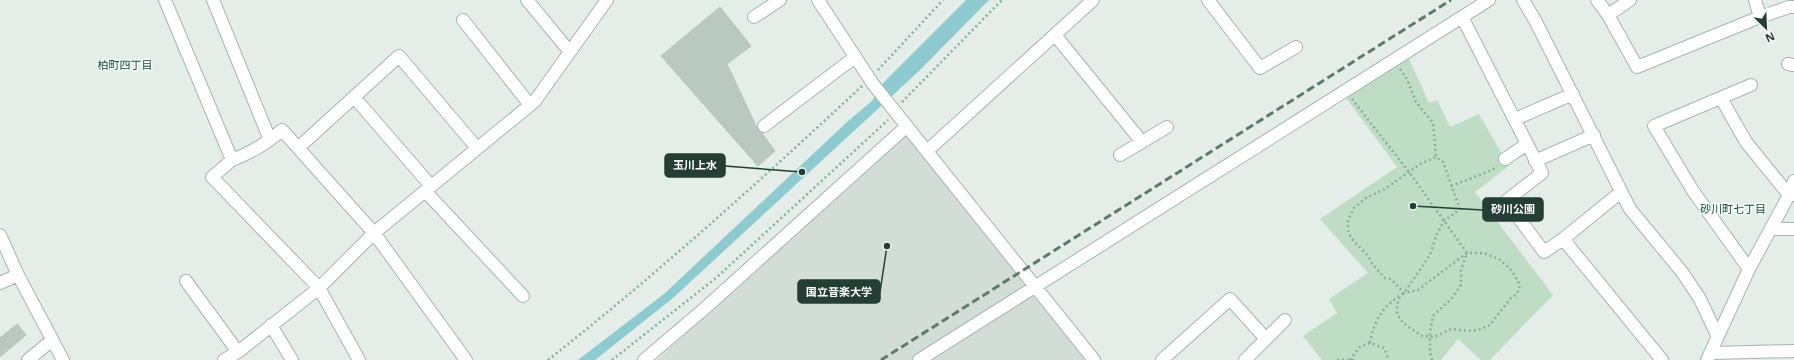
<svg xmlns="http://www.w3.org/2000/svg" width="1794" height="360" viewBox="0 0 1794 360" font-family="'Noto Sans','Noto Sans JP',sans-serif">
<rect width="100%" height="100%" fill="#e4ede8"/>
<path fill="#d2ddd7" d="M902,131L1087,360H657Z"/>
<path fill="#beddc4" d="M1408,57L1429,103L1437,100L1450,127L1479,114L1509,166L1475,192L1553,295L1490,360H1481L1458,339L1441,360H1322L1303,336L1337,313L1329,299L1368,273L1320,219L1397,167L1346,98Z"/>
<path fill="#8ecbd0" d="M966,0H989L919,71L673,298L595,360H578L664,294L847,122L872,101L883,83Z"/>
<path fill="#b9c8c1" stroke="#b6c6be" d="M720,7L751,46L727,64L758,130L762,133L775,151L758,166L661,56Z
M17,324L26,335L0,357V338Z"/>
<g fill="none" stroke-linecap="round" stroke-linejoin="round">
<defs>
<path id="minor" d="M165,0L232,160C251,153 267,143 282,130L374,233L466,360
M213,0L270,140
M527,0L570,52
M818,0L873,84L1094,360
M1208,0L1260,68L1296,47
M1523,0L1536,22L1630,209L1682,272L1700,299L1717,335
M1597,0L1608,15L1630,0
M1755,0L1760,17
M1608,15L1637,67L1760,17L1789,7H1794
M754,17L780,0
M1462,17L1542,173L1506,201L1544,252L1563,239L1662,360
M463,20L530,105
M1055,35L1142,142
M1788,64L1794,65
M354,97L431,186
M1721,98L1746,142L1789,195H1794
M1515,119L1573,94
M764,126L855,57
M298,148L399,56L477,148
M927,151L1093,0
M1120,155L1167,127
M1505,159L1527,144
M232,160L212,177L319,288L359,360
M1535,161L1594,135
M425,191L523,296
M1771,229H1794
M0,235L18,275L63,360
M1563,239L1621,192
M1749,269L1693,191L1654,126L1751,85
M186,281L238,352
M0,283L18,275
M271,325L292,360
M1711,353L1794,351
M28,360L52,340
M224,360L238,352L319,288L374,233L535,101L607,0
M644,360L704,309L907,126
M919,360L1489,0
M1162,360L1230,299L1266,339
M1245,360L1285,320
M1707,360L1749,269L1789,195L1794,181"/>
</defs>
<use href="#minor" stroke="#a7b5af" stroke-width="14"/>
<path stroke="#85af9f" stroke-width="2.5" stroke-dasharray="2 3" stroke-linecap="butt" d="M1400,69L1407,79L1416,102L1433,123L1436,157
M878,70L943,0
M1352,99L1409,172L1467,253L1461,270V285L1452,298L1433,316L1430,332V352L1432,360
M902,102L1002,0
M1451,186L1492,170L1497,166
M1370,343C1374,319 1384,305 1404,293L1430,255L1437,234L1444,221L1460,209L1443,162L1436,157L1420,164L1385,189L1366,198L1354,208L1348,220V230L1351,238L1368,256L1373,265L1385,278L1391,279L1404,293L1418,290L1467,253H1484L1500,260L1512,271L1520,285L1517,294L1510,299L1490,325L1481,329L1473,331L1451,329L1434,337L1422,336L1403,323L1397,314V306L1400,295
M548,360C657,274 760,181 862,86
M612,360L716,278L888,120
M1337,360H1356
M1350,360L1360,347L1370,343L1384,348L1389,360"/>
<use href="#minor" stroke="#fff" stroke-width="12"/>
<path stroke="#5e7970" stroke-width="3" stroke-dasharray="8 4" stroke-linecap="butt" d="M881,360L1451,0"/>
</g>
<g text-anchor="middle" dominant-baseline="central" stroke-width="3" stroke-linejoin="round" paint-order="stroke">
<g font-size="11" fill="#205040" stroke="#f4f9f6">
<text x="125" y="64">柏町四丁目</text>
<text x="1733" y="208">砂川町七丁目</text>
</g>
</g>
<path fill="none" stroke="#243e35" stroke-width="1.5" d="M802 172L725 166M1413 206L1483 210M887 246L880 292"/>
<g fill="#243e35" stroke="#f4f9f6" stroke-width="1.5">
<circle cx="802" cy="172" r="4"/>
<circle cx="1413" cy="206" r="4"/>
<circle cx="887" cy="246" r="4"/>
</g>
<g fill="#243e35" stroke="#243e35" stroke-width="1.5">
<rect x="665" y="154" width="60" height="23" rx="4"/>
<rect x="1483" y="198" width="60" height="23" rx="4"/>
<rect x="798" y="280" width="82" height="23" rx="4"/>
</g>
<g font-size="11" text-anchor="middle" font-weight="bold" fill="#fff">
<text x="695" y="169">玉川上水</text>
<text x="1513" y="213">砂川公園</text>
<text x="839" y="296">国立音楽大学</text>
</g>
<g transform="translate(1766 28) rotate(156)" stroke="#f4f9f6" stroke-width="3" paint-order="stroke">
<path d="M0-3L7 15L0 10L-7 15Z" fill="#243e35"/>
<text y="-6" font-size="11" font-weight="bold" text-anchor="middle" fill="#243e35">N</text>
</g>
</svg>
